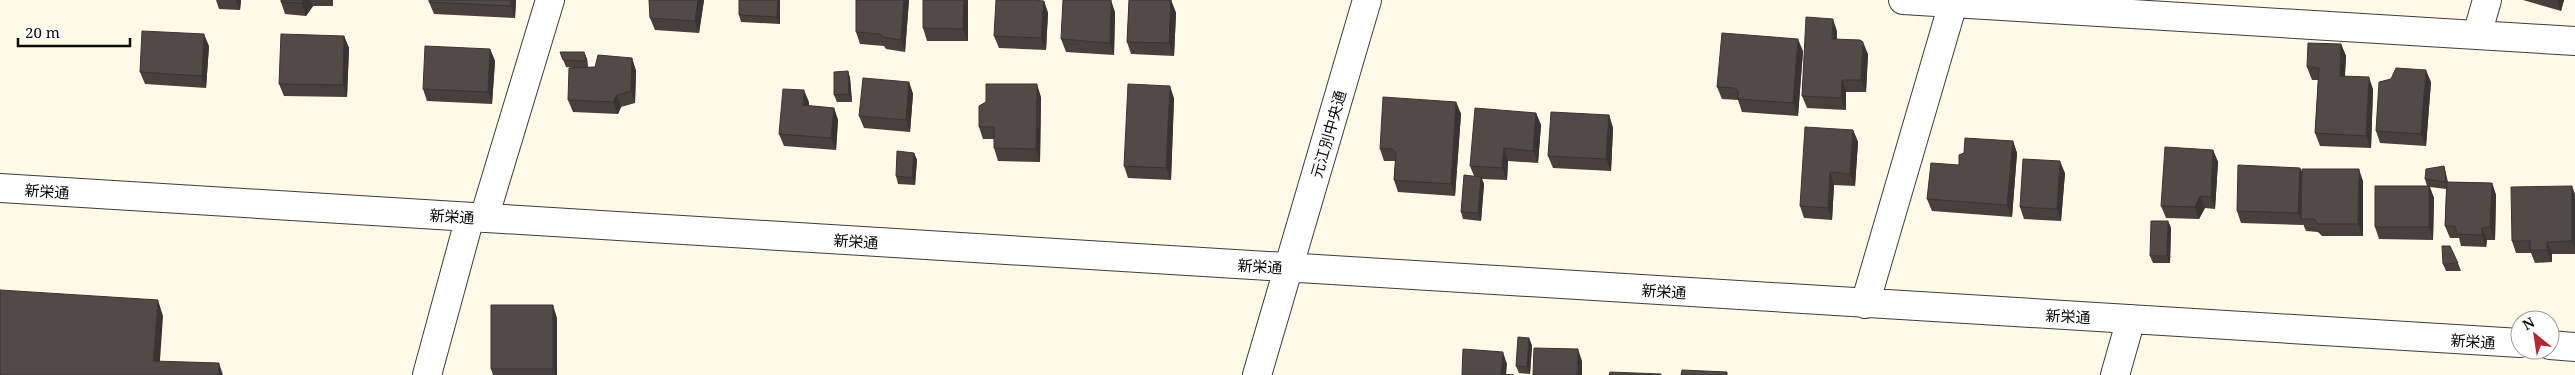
<svg xmlns="http://www.w3.org/2000/svg" width="2575" height="375" viewBox="0 0 2575 375" font-family="'Noto Serif','Noto Sans JP',serif">
<rect width="100%" height="100%" fill="#fff9e7"/>
<g fill="none" stroke-linecap="round" stroke-linejoin="round">
<defs>
<path id="street" d="M1903,0L2575,41
M2477,35L2487,0
M0,188L2520,343
M484,218L550,0
M1865,304L1954,0
M2550,345L2575,347
M427,375L470,217
M1257,375L1367,0
M2115,375L2131,319"/>
</defs>
<use href="#street" stroke="#3d3d3d" stroke-width="30"/>
<use href="#street" stroke="#fff" stroke-width="28"/>
</g>
<path fill="#47403c" d="M216,0H241L240,10L219,9Z
M281,0H333V6H313L306,16L285,14L281,2Z
M429,0H516L515,18L434,14L429,2Z
M649,0H704L699,33L655,30L650,18Z
M780,0V24L741,22L739,15Z
M856,0H909L905,52L886,49L884,46L860,44L856,32Z
M968,0V41H927L923,28Z
M1129,0H1171L1176,13L1174,56L1131,54L1127,42Z
M2523,0H2564L2561,11Z
M1044,1L1048,13L1046,50L999,48L994,36Z
M1115,12L1114,55L1066,52L1061,39Z
M1837,31V39L1868,54L1866,92H1846V110L1807,108L1802,96Z
M344,36L349,48L347,97L284,96L279,84Z
M2341,44L2346,56L2345,76L2373,89L2371,148L2320,146L2315,133L2318,80H2312L2307,67Z
M209,46L206,88L145,84L140,72Z
M490,49L495,61L492,104L427,101L423,89Z
M1803,51L1798,116L1742,112L1738,100L1722,99L1717,87Z
M560,52H584L587,59L588,67H595L632,58L636,71L635,103L621,107L618,114L573,112L568,100L574,68L566,67Z
M848,71L850,78L852,102H837L834,95Z
M909,82L913,94L910,132L864,128L859,116Z
M2431,82L2426,146L2380,143L2376,131Z
M1041,97L1040,162L998,161L994,148V139H983L979,127Z
M1174,98L1171,180L1128,178L1124,166Z
M809,102V106L834,108L838,120L836,150L784,146L779,134Z
M1456,102L1461,114L1455,196L1398,192L1394,180L1395,161H1384L1380,149Z
M1536,113L1541,125L1538,163L1508,161L1507,180L1482,179L1484,184L1481,221L1463,219L1461,212L1474,176L1470,166Z
M1609,115L1613,128L1611,171L1553,168L1548,156Z
M1853,130L1858,142L1855,186L1834,185L1832,220L1804,218L1800,206Z
M2013,141L2017,153L2012,217L1932,211L1927,199L1959,165Z
M2213,150L2218,162L2215,209L2205,208L2199,219L2166,218L2161,206Z
M914,153L917,160L915,185L898,184L896,176Z
M2444,166L2448,182L2492,183L2496,195L2495,240H2487L2486,247L2461,246L2459,238H2450L2445,226L2446,189L2430,187L2434,198L2433,240L2379,239L2375,227L2427,186L2425,179Z
M2300,168L2302,172L2363,181V236H2322L2318,232L2306,231L2303,224V225L2241,223L2237,211Z
M2065,173L2061,221L2024,219L2020,207Z
M2575,194V254H2552V262L2535,263L2531,253H2516L2512,241Z
M2168,221L2171,228L2170,263H2153L2150,256Z
M2458,263L2461,271H2446L2443,264Z
M557,318V375H493L491,369Z
M1529,338L1532,346L1530,374L1519,373L1516,366Z"/>
<path fill="#393431" d="M236,0H241L240,10Z
M304,0H310L313,6L306,16L302,3Z
M511,0H516L515,18L511,6Z
M698,0H704L699,33L695,21Z
M778,0H780V24L777,17Z
M904,0H909L905,52L901,40Z
M964,0H968V41L963,29Z
M1111,0L1115,12L1114,55L1110,43Z
M1171,0L1176,13L1174,56L1169,43Z
M2557,0H2564L2561,11Z
M1044,1L1048,13L1046,50L1041,38Z
M1833,19L1837,31L1836,51L1832,39Z
M204,34L209,46L206,88L202,76Z
M344,36L349,48L347,97L343,85Z
M1798,39L1803,51L1798,116L1793,103Z
M1863,42L1868,54L1866,92L1861,80Z
M2341,44L2346,56L2344,88L2340,76Z
M490,49L495,61L492,104L488,92Z
M584,52L587,59L588,69L586,61Z
M632,58L636,71L635,103L631,91Z
M2426,70L2431,82L2426,146L2421,134Z
M848,71L850,78L852,102L849,94Z
M2369,77L2373,89L2371,148L2366,136Z
M1842,80L1846,92V110L1841,98Z
M909,82L913,94L910,132L906,120Z
M1037,84L1041,97L1040,162L1036,149Z
M1170,86L1174,98L1171,180L1166,168Z
M804,90L809,102L808,117L803,105Z
M617,95L621,107L618,114L613,102Z
M1456,102L1461,114L1455,196L1451,184Z
M834,108L838,120L836,150L831,138Z
M1536,113L1541,125L1538,163L1533,151Z
M1609,115L1613,128L1611,171L1606,159Z
M1853,130L1858,142L1855,186L1850,174Z
M2013,141L2017,153L2012,217L2007,205Z
M1504,148L1508,161L1507,180L1502,168Z
M2213,150L2218,162L2215,209L2211,197Z
M914,153L917,160L915,185L912,178Z
M2060,161L2065,173L2061,221L2057,209Z
M2444,166L2446,174L2448,189L2446,182Z
M2300,168L2305,180L2301,219L2303,225L2298,213Z
M2359,169L2363,181V236L2358,224Z
M1830,172L1834,185L1832,220L1828,208Z
M1481,177L1484,184L1481,221L1478,213Z
M2492,183L2496,195L2495,240L2490,227Z
M2429,186L2434,198L2433,240L2429,227Z
M2572,186L2575,194V249L2572,241Z
M2200,196L2205,208L2199,219L2195,207Z
M2168,221L2171,228L2170,263L2167,256Z
M2482,228L2487,240L2486,247L2482,235Z
M2547,242L2552,254V262L2547,250Z
M158,300L163,316L159,375L153,361Z
M553,305L557,318V375H555L553,369Z
M1529,338L1532,346L1530,374L1527,367Z
M1578,349L1582,361V375H1577Z
M1503,352L1507,364L1506,375L1501,374Z
M219,363L223,375H218Z"/>
<path fill="#524a46" stroke="#393431" d="M281,0H304L302,3L281,2Z
M429,0H511V6L429,2Z
M649,0H698L695,21L650,18Z
M739,0H778L777,17L739,15Z
M856,0H904L901,40L882,37L880,34L856,32Z
M923,0H964L963,29L923,28Z
M996,0H1032L1044,1L1041,38L994,36Z
M1063,0H1111L1110,43L1061,39Z
M1129,0H1171L1169,43L1127,42Z
M1806,17L1833,19L1832,39L1860,40L1863,42L1861,80H1842L1841,98L1802,96Z
M142,31L204,34L202,76L140,72Z
M1722,33L1798,39L1793,103L1738,99V91L1735,88L1717,87Z
M281,34L344,36L343,85L279,84Z
M2308,43L2341,44L2340,76L2369,77L2366,136L2315,133L2319,68L2307,67Z
M425,46L490,49L488,92L423,89Z
M560,52H584L586,61L563,60Z
M598,55L632,58L631,91L617,95L613,102L568,100L569,68L595,67Z
M2396,68L2426,70L2421,134L2376,131L2379,82L2391,79Z
M848,71L849,94L834,95V72Z
M863,78L909,82L906,120L859,116Z
M986,84H1037L1036,149L994,148V127H979V106L986,102Z
M1128,84L1170,86L1166,168L1124,166Z
M783,89L804,90L803,105L834,108L831,138L779,134Z
M1383,97L1456,102L1451,184L1394,180L1396,153L1393,149H1380Z
M1475,108L1536,113L1533,151L1504,148L1502,168L1470,166Z
M1551,112L1609,115L1606,159L1548,156Z
M1805,127L1853,130L1850,174L1830,172L1828,208L1800,206Z
M1965,138L2013,141L2007,205L1927,199L1931,163L1959,165V155L1964,153Z
M2165,147L2213,150L2211,197L2200,196L2195,207L2161,206Z
M897,151L914,153L912,178L896,176Z
M2023,159L2060,161L2057,209L2020,207Z
M2238,165L2300,168L2298,213L2237,211Z
M2444,166L2446,182L2425,179L2426,169Z
M2302,169H2359L2358,224H2318L2314,219H2301Z
M1464,175L1481,177L1478,213L1461,212Z
M2447,182L2492,183L2490,227L2482,228V235L2457,234L2455,226H2445Z
M2375,186H2429V227H2375Z
M2572,186V241L2547,242V250H2530V241H2512L2511,187Z
M2151,221H2168L2167,256H2150Z
M2442,246H2450L2458,263L2443,264Z
M0,290L158,300L153,361L219,363L218,375H0Z
M491,305H553V369H491Z
M1518,337L1529,338L1527,367L1516,366Z
M1534,348L1578,349L1577,375H1533Z
M1463,349L1503,352L1501,374L1514,375H1462Z
M1682,370L1727,372V375H1681Z
M1610,372L1661,374V375H1609Z"/>
<g text-anchor="middle" dominant-baseline="central" stroke-width="5" stroke-linejoin="round" paint-order="stroke">
<g font-size="15" fill="#0a0a0a" stroke="#fff">
<text transform="translate(1328 134) rotate(-74)">元江別中央通</text>
<text transform="translate(47 191) rotate(4)">新栄通</text>
<text transform="translate(452 216) rotate(4)">新栄通</text>
<text transform="translate(856 241) rotate(4)">新栄通</text>
<text transform="translate(1260 266) rotate(4)">新栄通</text>
<text transform="translate(1664 291) rotate(4)">新栄通</text>
<text transform="translate(2068 316) rotate(3)">新栄通</text>
<text transform="translate(2473 341) rotate(4)">新栄通</text>
</g>
</g>
<g transform="translate(2535 335) rotate(330)"><circle r="24" fill="#ffffff" stroke="#9d9d9d"/>
<path d="M0-4L9 19L0 12L-9 19Z" fill="#b72532"/>
<text y="-8" font-size="14" font-weight="bold" text-anchor="middle" fill="#0a0a0a">N</text>
</g>
<path d="M18 38v8h112v-8" fill="none" stroke="#0a0a0a" stroke-width="2.5"/>
<text x="25" y="38" font-size="15" fill="#0a0a0a" stroke="#ffffff" stroke-width="4" paint-order="stroke">20 m</text>
</svg>
